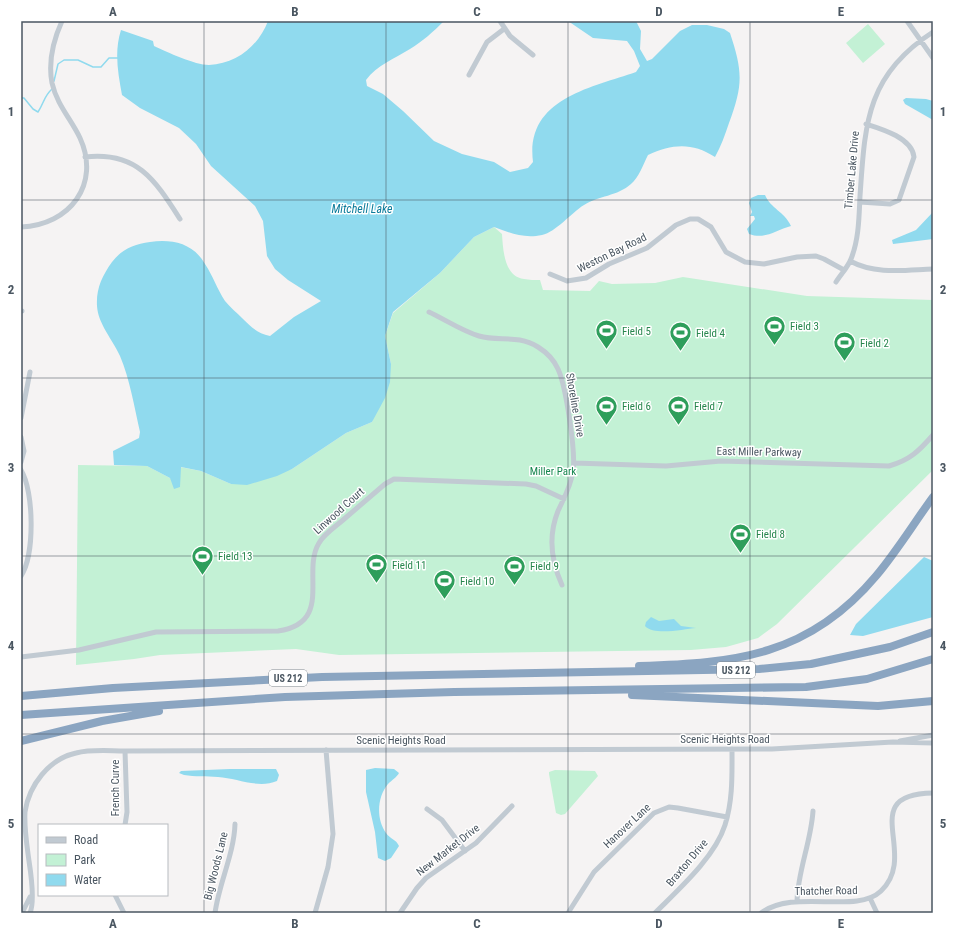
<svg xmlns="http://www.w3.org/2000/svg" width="954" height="934" viewBox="0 0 954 934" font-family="'Roboto Condensed',sans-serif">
<rect width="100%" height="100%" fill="#f5f3f3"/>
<path fill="#c3f1d5" d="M868,24L885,44L863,63L846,43Z
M494,227L502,234C503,249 504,277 524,279C529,280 535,280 540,280L543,290L590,291L599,281L612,284L655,283L683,277L807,296L933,300V470L777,624L758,638L726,647L691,650L339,655L296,649L160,655L134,659L76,665L78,465L147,466L170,478L180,487V467L201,471L231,484L292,469L346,433L372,422L391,364L385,336L393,313L440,273L474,237Z
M555,770L595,771L598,776L565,814L561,815L556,813L549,774V772Z"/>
<path fill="#90daee" d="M268,21H444C433,32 423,41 410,49C394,59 377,65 366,80L367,86L383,94L403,111L434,141L462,154L494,162L510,172L528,168L533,162C525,99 590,88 636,72L640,66L634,51L627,41L593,38L568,21H636L641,31L640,49L647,61L652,59L680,31L692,25H707L724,29L730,33C743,72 743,85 729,123C725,135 721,146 715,157C692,142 672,144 648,155C643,165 639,177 631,184C618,196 598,196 584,205C571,213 556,232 542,235C524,239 510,233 494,227L474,237L440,273L393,312L385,336L391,364L390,382L385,398L372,422L346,433L292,469L277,476L247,485L231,484L201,471L181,467L180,487L174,489L170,478L147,466L114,465L113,451L139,438L140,432C134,406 130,380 120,356C113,340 98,324 97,306C96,289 102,276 112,262C122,249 134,244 150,242C172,239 193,243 205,264C213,276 217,289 225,301C230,307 237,313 242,318C251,327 257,333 270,336L294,317L321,301L288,280L275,269L267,256L263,221L255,206L211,166L196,144L179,128L140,108L122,95C118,73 114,52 121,30L153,41L154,46C167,52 195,65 209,65C237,64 259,45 268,21Z
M906,98L926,99L933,101V120L905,104L903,100Z
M758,195H765C771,209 784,211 791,226C776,230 765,240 749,234L747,229L755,219L754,216H750L752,212L749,203L751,198Z
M933,212V239L893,244L892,240L916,230Z
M924,557L933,561V617L863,636L850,635L856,624Z
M651,617L659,621L674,619L681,626L696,628C684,629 654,636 645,626L646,622Z
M375,768L394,769L399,773C397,777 392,780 388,784C377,797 376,819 386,833C390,839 396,839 399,846L391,858L385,861L378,858L375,832L366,792V770Z
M230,769H276L279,775L277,781C258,789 237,778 218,777C206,776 195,777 184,775L179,773L181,771Z"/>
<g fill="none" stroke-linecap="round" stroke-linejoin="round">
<path stroke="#90daee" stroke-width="1.5" d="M54,81L58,64L64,60H78L93,67H101L109,58H119
M21,98H24L33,109L38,112C44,103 44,96 52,89"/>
<path stroke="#c1cad2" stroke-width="5" d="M500,21L510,36L533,55
M907,21L933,58
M469,75L487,42L504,29
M85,157C137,151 155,180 180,219
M860,202L890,204L899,200L914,157C912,138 882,129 866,124
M21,227C70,225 101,184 80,138C71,119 57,105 52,83C48,62 53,41 62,21
M850,261C876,275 905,270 933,269
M550,274L567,281L586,278L609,264L647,248L676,225L690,219H698L711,227L726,252L745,262L764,264L797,257L816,256L824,259L844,270
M836,282C841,274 848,267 851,259C859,239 859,217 860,196C865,124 866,75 933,32
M21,311H22
M429,312C446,320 462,331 479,336C499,342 517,334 538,347C546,352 554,360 558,369C566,386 576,453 573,471C571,486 564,498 558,511C548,536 551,561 562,585
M21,418L30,372
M21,437L24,451L21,462
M574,463L666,466L721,461L889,466C910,460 919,451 933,435
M21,470C34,491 35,555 21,576
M21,657L79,650L156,632L278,631C334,623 301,572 319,543C324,534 335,527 343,520C357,508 371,496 385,484L394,479L526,484L536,486L564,499
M900,741L933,735
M427,809L442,820L465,851
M125,825L127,812L125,751
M115,895L124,913
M870,898L877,913
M797,901C798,870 811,842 813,811
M22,913L30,897
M30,913C35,901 31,874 29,861C27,846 24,828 25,812C29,785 49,759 76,753C92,749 109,751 125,751L772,749L893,742L933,743
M215,913C219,883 234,854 235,824
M315,913L328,867L333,834L326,750
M400,913L417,888L426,878L476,843L512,806
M568,913L594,872L654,813L669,807L678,808L727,817
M655,913C679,889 715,857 725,825C733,800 732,774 732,749
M761,913C795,888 856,915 881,891C920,854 855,794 933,793"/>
<path stroke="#8ba5c1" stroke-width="8" d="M639,666C736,663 809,656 876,576C897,551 914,523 933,497
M632,695L878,706L933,701
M21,696L113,688L322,677L759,669L811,664L890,647L933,632
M21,715L285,697L454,692L806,687L867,679L933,659
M21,741L102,721L159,711"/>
</g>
<path fill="none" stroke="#4a5661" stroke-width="1" stroke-opacity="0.55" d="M204,21V913M386,21V913M568,21V913M750,21V913M21,200H933M21,378H933M21,556H933M21,734H933"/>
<defs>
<symbol id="stadium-pin" viewBox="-11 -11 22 30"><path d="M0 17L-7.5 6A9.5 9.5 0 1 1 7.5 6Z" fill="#2e9e5b" stroke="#fff"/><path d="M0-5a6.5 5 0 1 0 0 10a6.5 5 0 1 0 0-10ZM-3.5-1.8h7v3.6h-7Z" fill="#fff"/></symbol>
</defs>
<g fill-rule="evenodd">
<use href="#stadium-pin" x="762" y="314" width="25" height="34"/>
<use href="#stadium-pin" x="594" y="318" width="25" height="34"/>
<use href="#stadium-pin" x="668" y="320" width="25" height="34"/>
<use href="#stadium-pin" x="832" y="330" width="25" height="34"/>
<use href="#stadium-pin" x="594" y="394" width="25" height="34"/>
<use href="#stadium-pin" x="666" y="394" width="25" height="34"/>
<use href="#stadium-pin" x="728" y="522" width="25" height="34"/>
<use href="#stadium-pin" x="190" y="544" width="25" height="34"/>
<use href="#stadium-pin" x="364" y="552" width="25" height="34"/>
<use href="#stadium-pin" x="502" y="554" width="25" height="34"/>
<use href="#stadium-pin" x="432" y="568" width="25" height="34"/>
</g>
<g text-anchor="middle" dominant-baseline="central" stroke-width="3" stroke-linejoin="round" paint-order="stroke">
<g fill="#fff" stroke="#808990" stroke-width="1">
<rect x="717" y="662" width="38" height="16" rx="3"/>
<rect x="269" y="670" width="38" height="16" rx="3"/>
</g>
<g font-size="10" font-weight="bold" fill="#4a5661">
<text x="736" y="670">US 212</text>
<text x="288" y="678">US 212</text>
</g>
<g font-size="11" fill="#4a5661" stroke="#fff">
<text transform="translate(852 170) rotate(-85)">Timber Lake Drive</text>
<text transform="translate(612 253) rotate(-26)">Weston Bay Road</text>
<text transform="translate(575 405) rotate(80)">Shoreline Drive</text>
<text transform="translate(759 452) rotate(1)">East Miller Parkway</text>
<text transform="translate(339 511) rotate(-42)">Linwood Court</text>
<text x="725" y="739">Scenic Heights Road</text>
<text x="401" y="740">Scenic Heights Road</text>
<text transform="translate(115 788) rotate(-90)">French Curve</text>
<text transform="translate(627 826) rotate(-43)">Hanover Lane</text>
<text transform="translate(448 850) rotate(-38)">New Market Drive</text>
<text transform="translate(687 863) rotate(-50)">Braxton Drive</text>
<text transform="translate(216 866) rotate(-76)">Big Woods Lane</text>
<text transform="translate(826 891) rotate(-1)">Thatcher Road</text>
</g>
<g font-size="11" fill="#27864d" stroke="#fff" text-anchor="start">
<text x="790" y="326">Field 3</text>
<text x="622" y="331">Field 5</text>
<text x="696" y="333">Field 4</text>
<text x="860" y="343">Field 2</text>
<text x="622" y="406">Field 6</text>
<text x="694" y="406">Field 7</text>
<text x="756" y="534">Field 8</text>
<text x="218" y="556">Field 13</text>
<text x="392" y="565">Field 11</text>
<text x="530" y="566">Field 9</text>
<text x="460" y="581">Field 10</text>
</g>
<g font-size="11" fill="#17864f" stroke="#fff">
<text x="553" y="471">Miller Park</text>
</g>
<g font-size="12" font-style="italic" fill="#0c7c9b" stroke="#fff">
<text x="362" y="209">Mitchell Lake</text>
</g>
</g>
<rect width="954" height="934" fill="none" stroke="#ffffff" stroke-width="44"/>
<rect x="38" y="824" width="130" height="72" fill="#ffffff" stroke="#b7bbc0"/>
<rect x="46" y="837" width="20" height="6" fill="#c1cad2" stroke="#b7bbc0"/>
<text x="74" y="844" font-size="12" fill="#4a5661">Road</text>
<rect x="46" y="854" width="20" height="12" fill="#c3f1d5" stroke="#b7bbc0"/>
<text x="74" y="864" font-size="12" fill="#4a5661">Park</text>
<rect x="46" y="874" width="20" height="12" fill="#90daee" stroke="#b7bbc0"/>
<text x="74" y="884" font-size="12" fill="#4a5661">Water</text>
<rect x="22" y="22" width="910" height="890" fill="none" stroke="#4a5661" stroke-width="1.5"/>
<g font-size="13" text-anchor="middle" font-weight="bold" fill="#4a5661">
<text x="113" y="16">A</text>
<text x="295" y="16">B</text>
<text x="477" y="16">C</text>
<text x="659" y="16">D</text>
<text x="841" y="16">E</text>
<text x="11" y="116">1</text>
<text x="943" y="116">1</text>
<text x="11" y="294">2</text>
<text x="943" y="294">2</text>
<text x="11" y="472">3</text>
<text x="943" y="472">3</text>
<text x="11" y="650">4</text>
<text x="943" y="650">4</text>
<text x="11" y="828">5</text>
<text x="943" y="828">5</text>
<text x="113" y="928">A</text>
<text x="295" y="928">B</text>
<text x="477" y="928">C</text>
<text x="659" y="928">D</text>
<text x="841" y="928">E</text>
</g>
</svg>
